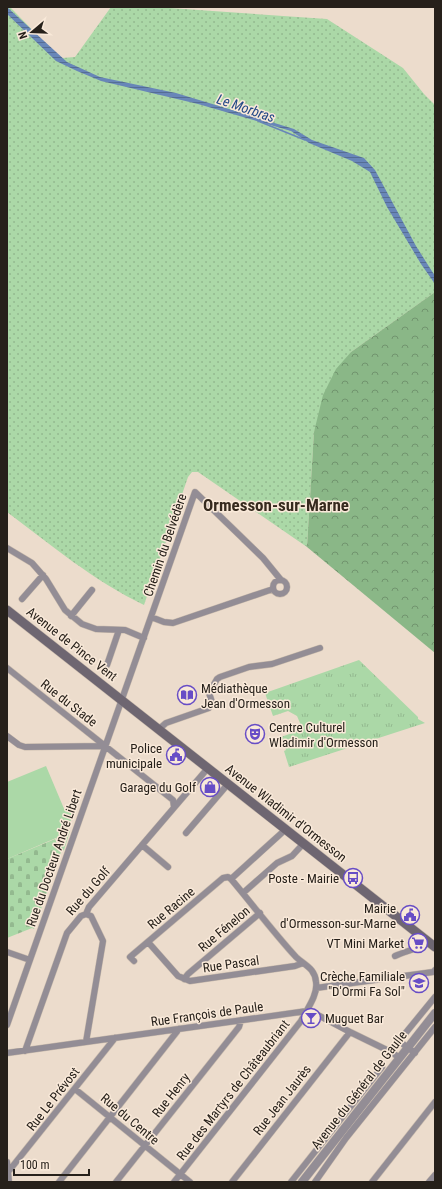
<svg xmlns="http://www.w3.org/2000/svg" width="442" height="1189" viewBox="0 0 442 1189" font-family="'Roboto Condensed',sans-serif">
<defs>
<pattern id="grass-dots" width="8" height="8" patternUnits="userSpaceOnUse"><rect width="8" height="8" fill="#abd8a7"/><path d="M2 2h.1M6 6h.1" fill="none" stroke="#93b98f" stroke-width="1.8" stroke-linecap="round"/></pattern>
<pattern id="forest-crowns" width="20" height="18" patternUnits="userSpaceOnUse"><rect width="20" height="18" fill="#8ab787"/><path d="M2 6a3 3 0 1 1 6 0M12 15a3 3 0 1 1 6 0" fill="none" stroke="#71946e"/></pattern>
<pattern id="cemetery-stones" width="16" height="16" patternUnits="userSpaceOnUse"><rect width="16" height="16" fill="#abd8a7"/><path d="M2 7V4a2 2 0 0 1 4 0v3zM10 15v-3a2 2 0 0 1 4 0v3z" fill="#93b98f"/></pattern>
<pattern id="park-tufts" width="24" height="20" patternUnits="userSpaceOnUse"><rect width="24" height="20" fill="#abd8a7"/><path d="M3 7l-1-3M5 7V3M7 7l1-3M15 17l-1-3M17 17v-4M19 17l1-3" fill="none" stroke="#93b98f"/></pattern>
<pattern id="water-rules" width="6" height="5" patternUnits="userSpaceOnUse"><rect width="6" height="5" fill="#6886b8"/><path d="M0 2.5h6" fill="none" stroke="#556d95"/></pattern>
</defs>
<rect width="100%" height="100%" fill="#ecdccc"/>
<path fill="url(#grass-dots)" d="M7,7H10L53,51L62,58L75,57L111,7H155L327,19L403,68L424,94L435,105V292L351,352L314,432L307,547L198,472H192L188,477L144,605C94,581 51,545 7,512Z"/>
<path fill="url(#forest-crowns)" d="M435,292V653L307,547L314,432L323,395L336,369L351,352Z"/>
<path fill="url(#cemetery-stones)" d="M55,839L61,852L34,929L32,928L7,938V859Z"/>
<path fill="url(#park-tufts)" d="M359,660L418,717V719L425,723L289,767L284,751L286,750L281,737L295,732L300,723L297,716L288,711L273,716L265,693Z"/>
<path fill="#abd8a7" d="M46,766L65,811L76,807L67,830L70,831L64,850L62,851L56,838L7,859V782Z"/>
<path fill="url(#water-rules)" d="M7,7L67,62L100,77L176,93L268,121L294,129L312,140L364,158L375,170L416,246L435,276V284L421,264L387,207L370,172L352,161L309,143L291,131L198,104L101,81L77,71L56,61L7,14Z"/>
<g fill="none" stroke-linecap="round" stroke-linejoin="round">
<path stroke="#6886b8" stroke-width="1.5" d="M258,121L305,140"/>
<defs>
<path id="minor" d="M7,548L32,563L46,579L65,610L82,624L96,629L125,630L144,638
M273 587a7 7 0 1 1 14 0a7 7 0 1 1-14 0Z
M22,599L43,575
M71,616L92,590
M151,617L164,622L173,623L273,589
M107,665L119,630
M7,668L173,800L174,807
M159,729L166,723L209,708L212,702L209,693L217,679L220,677L249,667L272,664L320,648
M7,736L19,745L25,747L105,746
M186,833L228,784
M142,845L168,867
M231,879L286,829
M243,893L277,863L292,856L304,843
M148,942L178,976L190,981L295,966L303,963
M7,952L30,960
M395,956C406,951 418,949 428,942
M134,961L130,957L223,878L228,877L231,879C253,905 273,932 296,957C304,965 315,968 316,982C318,995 307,1009 301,1021L174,1182
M184,979L188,974L260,913
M316,988L433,972L435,970
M7,1025L195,492L263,558L281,580
M86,1042L103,941L91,916L86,914
M25,1051L67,933L81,916L86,914L89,907L208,768
M7,1053L307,1011L314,1013L350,1032L391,1052L400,1058
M415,1053L399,1041L435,997
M75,1089L190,1182
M7,1162L9,1182
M8,1172L115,1038
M59,1182L179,1029
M116,1182L239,1027L241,1020
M232,1182L350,1032
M291,1182L382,1067
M315,1182L346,1138L435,1027
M372,1182L435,1102
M429,1182L435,1175"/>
<path id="tertiary" d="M302,1182L435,1013"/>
<path id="secondary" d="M7,610L435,947"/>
</defs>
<use href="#minor" stroke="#c8baac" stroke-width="7"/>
<use href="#tertiary" stroke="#c8baac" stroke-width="9"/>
<use href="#secondary" stroke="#c8baac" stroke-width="10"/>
<use href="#minor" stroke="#938d95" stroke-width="6"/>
<use href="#tertiary" stroke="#938d95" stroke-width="8"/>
<use href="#secondary" stroke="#6e6671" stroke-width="9"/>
</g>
<defs>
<symbol id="library-ring" viewBox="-11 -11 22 22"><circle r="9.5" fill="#f9e9d9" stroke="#674dc6" stroke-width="1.5"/><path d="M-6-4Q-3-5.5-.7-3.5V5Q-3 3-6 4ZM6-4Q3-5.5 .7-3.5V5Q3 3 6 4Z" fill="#674dc6"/></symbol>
<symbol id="theatre-ring" viewBox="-11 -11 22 22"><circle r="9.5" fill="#f9e9d9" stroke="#674dc6" stroke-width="1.5"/><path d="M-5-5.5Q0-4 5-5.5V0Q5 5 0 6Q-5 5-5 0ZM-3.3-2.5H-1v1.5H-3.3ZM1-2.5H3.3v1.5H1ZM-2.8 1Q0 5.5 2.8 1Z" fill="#674dc6"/></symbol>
<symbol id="civic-ring" viewBox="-11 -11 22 22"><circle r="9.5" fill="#f9e9d9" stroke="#674dc6" stroke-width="1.5"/><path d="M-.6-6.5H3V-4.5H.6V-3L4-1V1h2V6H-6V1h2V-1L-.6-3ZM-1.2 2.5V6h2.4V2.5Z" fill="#674dc6"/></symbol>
<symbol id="shop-ring" viewBox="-11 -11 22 22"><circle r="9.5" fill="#f9e9d9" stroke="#674dc6" stroke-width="1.5"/><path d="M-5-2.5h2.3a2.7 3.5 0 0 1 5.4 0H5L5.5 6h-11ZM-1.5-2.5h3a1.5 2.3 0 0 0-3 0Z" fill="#674dc6"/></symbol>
<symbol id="bus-ring" viewBox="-11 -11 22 22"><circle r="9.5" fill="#f9e9d9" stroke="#674dc6" stroke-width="1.5"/><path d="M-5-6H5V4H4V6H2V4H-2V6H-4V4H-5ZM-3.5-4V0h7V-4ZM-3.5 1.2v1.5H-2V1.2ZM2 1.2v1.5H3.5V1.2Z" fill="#674dc6"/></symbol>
<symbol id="supermarket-ring" viewBox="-11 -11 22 22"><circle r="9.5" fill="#f9e9d9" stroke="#674dc6" stroke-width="1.5"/><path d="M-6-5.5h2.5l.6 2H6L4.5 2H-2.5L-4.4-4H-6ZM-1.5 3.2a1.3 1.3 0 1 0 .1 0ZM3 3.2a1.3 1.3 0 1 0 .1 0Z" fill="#674dc6"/></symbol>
<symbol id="school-ring" viewBox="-11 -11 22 22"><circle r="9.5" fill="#f9e9d9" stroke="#674dc6" stroke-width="1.5"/><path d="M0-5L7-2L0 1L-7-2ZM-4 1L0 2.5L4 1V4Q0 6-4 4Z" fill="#674dc6"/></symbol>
<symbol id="bar-ring" viewBox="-11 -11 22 22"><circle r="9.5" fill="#f9e9d9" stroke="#674dc6" stroke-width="1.5"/><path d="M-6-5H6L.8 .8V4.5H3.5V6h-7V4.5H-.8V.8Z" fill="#674dc6"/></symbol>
</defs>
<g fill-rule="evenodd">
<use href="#library-ring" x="176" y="684" width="22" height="22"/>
<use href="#theatre-ring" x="244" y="723" width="22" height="22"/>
<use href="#civic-ring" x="165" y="744" width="22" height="22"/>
<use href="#shop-ring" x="199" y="776" width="22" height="22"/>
<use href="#bus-ring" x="342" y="867" width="22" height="22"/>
<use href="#civic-ring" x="399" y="904" width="22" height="22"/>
<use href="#supermarket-ring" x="407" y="932" width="22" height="22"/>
<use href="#school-ring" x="408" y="972" width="22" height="22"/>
<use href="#bar-ring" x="300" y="1007" width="22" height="22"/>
</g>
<g text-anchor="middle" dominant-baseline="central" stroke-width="3" stroke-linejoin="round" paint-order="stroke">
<g font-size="13" fill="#26201a" stroke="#f9e9d9">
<text transform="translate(165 545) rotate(-71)">Chemin du Belvédère</text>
<text transform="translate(72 644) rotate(38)">Avenue de Pince Vent</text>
<text transform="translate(69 703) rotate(38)">Rue du Stade</text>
<text transform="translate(286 813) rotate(38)">Avenue Wladimir d'Ormesson</text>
<text transform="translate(54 858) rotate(-71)">Rue du Docteur André Libert</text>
<text transform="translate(88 891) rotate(-49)">Rue du Golf</text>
<text transform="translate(171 908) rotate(-40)">Rue Racine</text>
<text transform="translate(224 929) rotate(-40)">Rue Fénelon</text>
<text transform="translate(231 964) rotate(-8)">Rue Pascal</text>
<text transform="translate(207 1014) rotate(-8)">Rue François de Paule</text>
<text transform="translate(233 1090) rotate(-52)">Rue des Martyrs de Châteaubriant</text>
<text transform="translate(359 1090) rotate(-52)">Avenue du Général de Gaulle</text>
<text transform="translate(171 1095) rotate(-52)">Rue Henry</text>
<text transform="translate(53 1099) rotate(-52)">Rue Le Prévost</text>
<text transform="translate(282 1100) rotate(-52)">Rue Jean Jaurès</text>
<text transform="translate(130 1119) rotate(40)">Rue du Centre</text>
</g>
<g font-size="13" fill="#26201a" stroke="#f9e9d9" text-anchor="end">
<text x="201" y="688" text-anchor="start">Médiathèque<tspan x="201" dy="15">Jean d'Ormesson</tspan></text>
<text x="269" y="727" text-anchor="start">Centre Culturel<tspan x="269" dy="15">Wladimir d'Ormesson</tspan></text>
<text x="162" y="748">Police<tspan x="162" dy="15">municipale</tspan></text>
<text x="196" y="787">Garage du Golf</text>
<text x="339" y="878">Poste - Mairie</text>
<text x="396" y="908">Mairie<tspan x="396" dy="15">d'Ormesson-sur-Marne</tspan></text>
<text x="404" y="943">VT Mini Market</text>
<text x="405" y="976">Crèche Familiale<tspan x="405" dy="15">"D'Ormi Fa Sol"</tspan></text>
<text x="325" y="1018" text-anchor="start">Muguet Bar</text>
</g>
<g font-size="14" font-style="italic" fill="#224886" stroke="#f9e9d9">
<text transform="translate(246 108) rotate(19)">Le Morbras</text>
</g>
<g font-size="17" font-weight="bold" fill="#362a1e" stroke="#f9e9d9">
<text x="276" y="505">Ormesson-sur-Marne</text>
</g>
</g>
<rect width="442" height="1189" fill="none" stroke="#26201a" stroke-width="16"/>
<g transform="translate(32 32) rotate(251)" stroke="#f9e9d9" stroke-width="3" paint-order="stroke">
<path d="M0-3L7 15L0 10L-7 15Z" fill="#26201a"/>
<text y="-6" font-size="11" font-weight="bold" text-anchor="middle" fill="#26201a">N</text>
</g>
<path d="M14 1169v6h75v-6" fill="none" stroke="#26201a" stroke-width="2"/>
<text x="20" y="1169" font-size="12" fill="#26201a" stroke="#f9e9d9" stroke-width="3" paint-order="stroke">100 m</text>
</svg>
